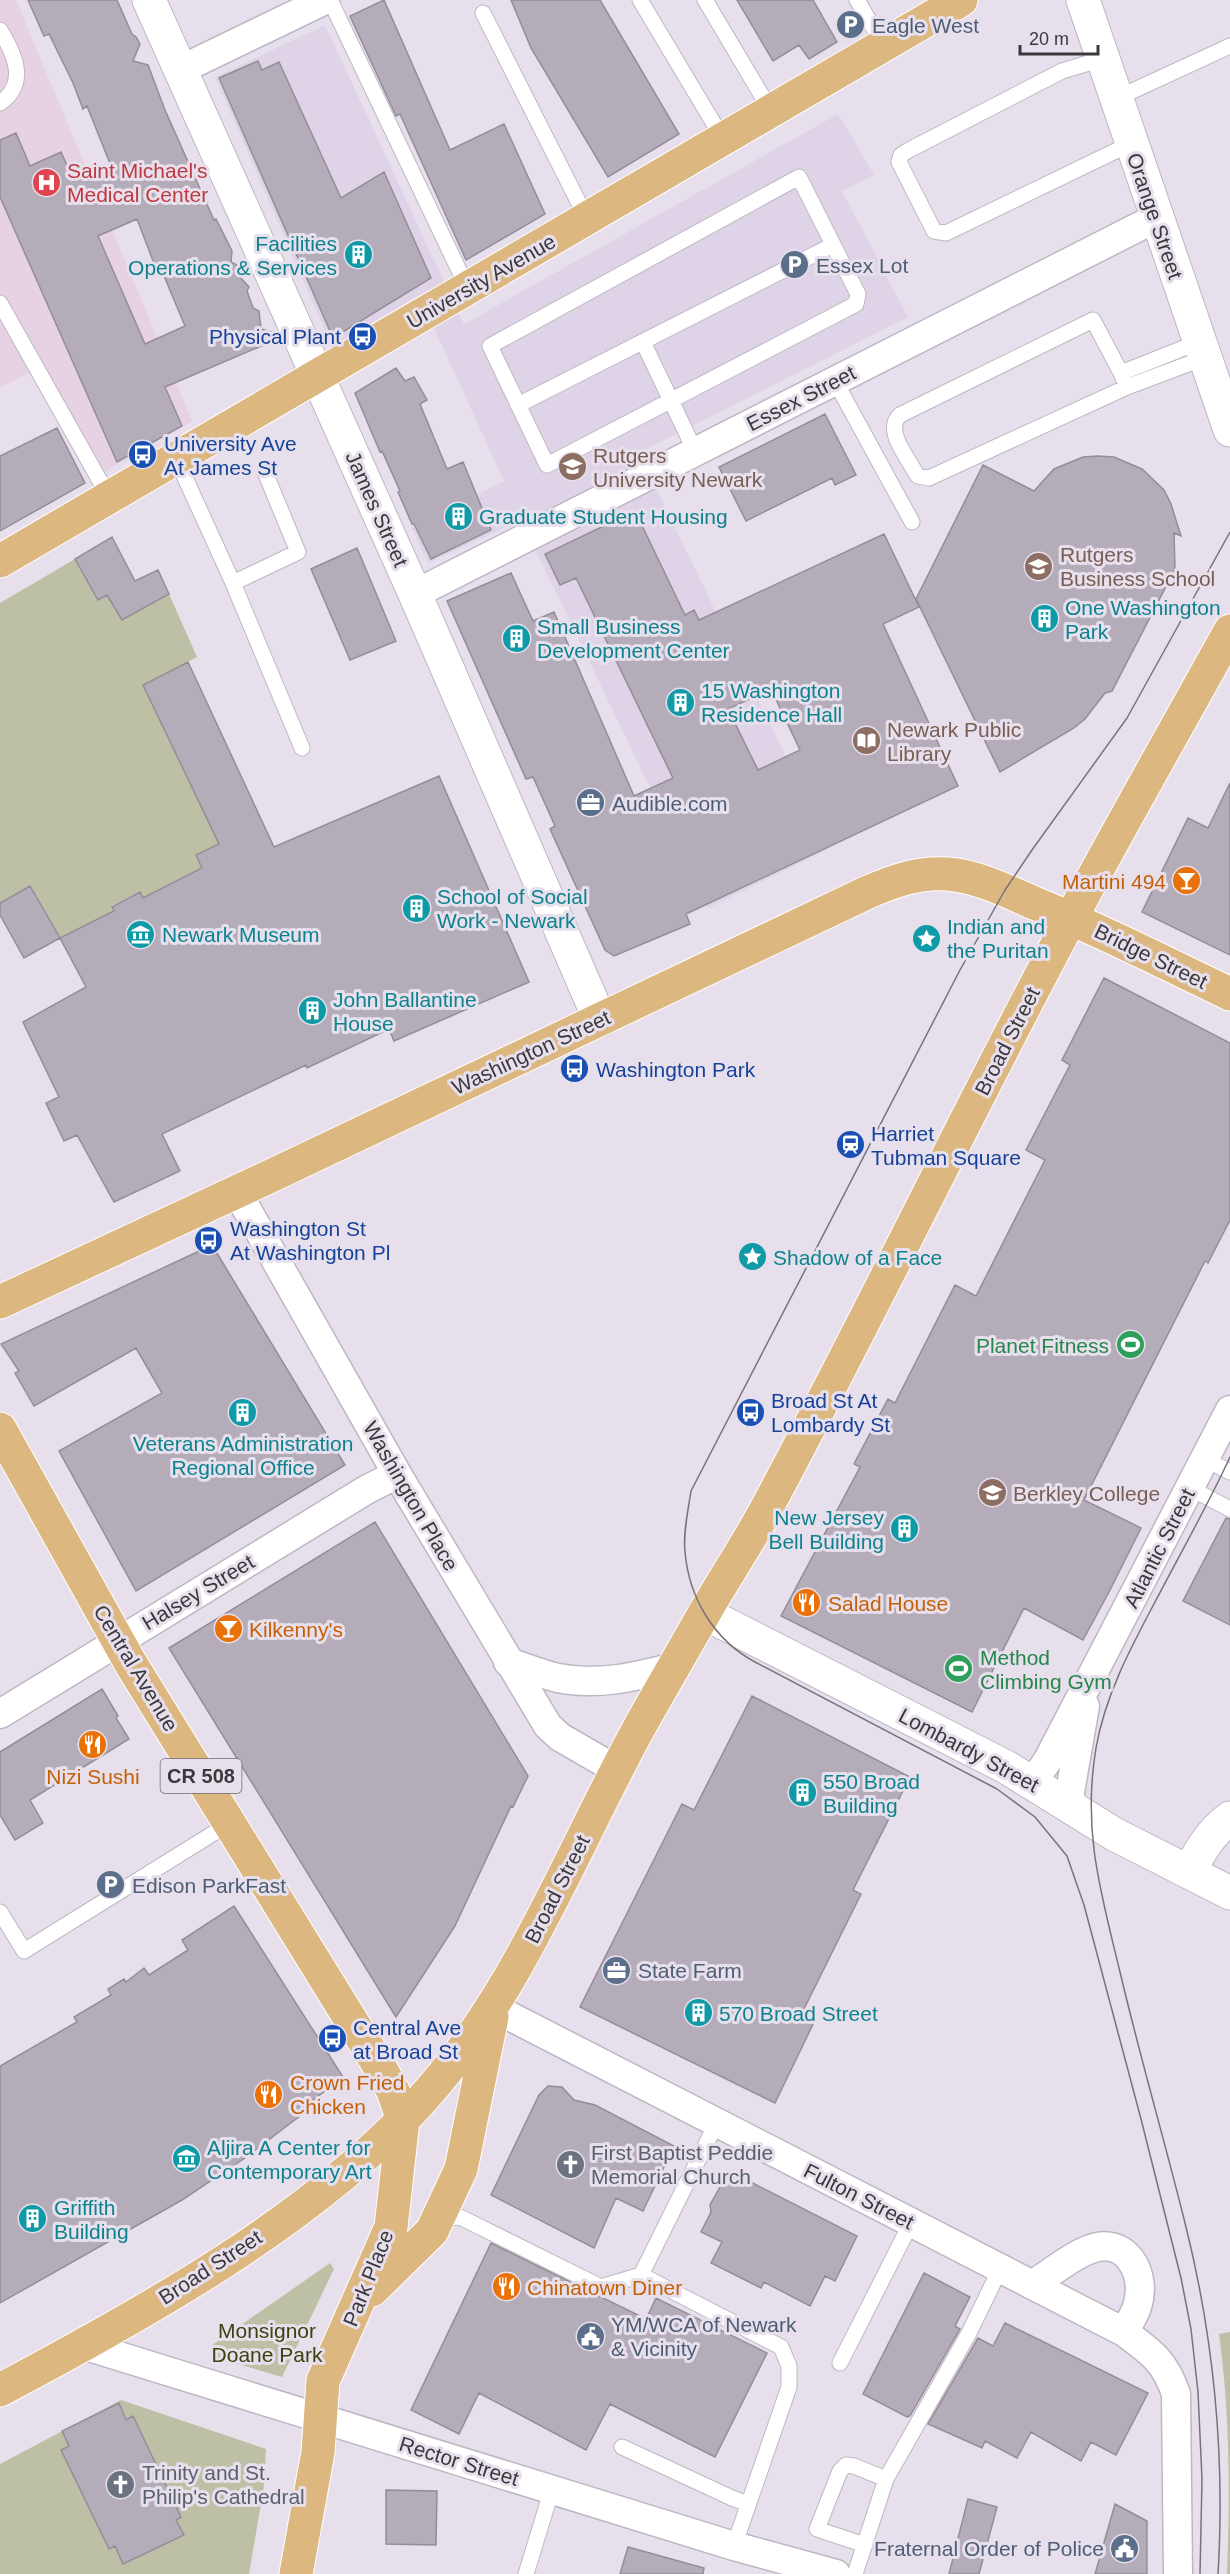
<svg xmlns="http://www.w3.org/2000/svg" width="1230" height="2574" viewBox="0 0 1230 2574" font-family="Arial,sans-serif">
<rect width="100%" height="100%" fill="#e7e0ec"/>
<path fill="#dfd4e7" d="M325,25L464,324L838,114L874,175L842,191L908,317L639,453L830,848L708,908L521,520L428,563L411,527L504,481L419,295L332,347L215,77Z"/>
<path fill="#e6d2e2" d="M0,0H16L192,421L99,475L43,365L0,388Z"/>
<path fill="#bec0a6" d="M75,559L98,600L107,595L169,594L197,657L143,685L219,844L196,855L203,870L187,875L143,898L139,892L112,906L114,911L60,938L30,887L0,903V603Z
M330,2263L334,2269L282,2377L214,2357L210,2351L211,2346Z
M1230,2332V2574H1227C1230,2493 1230,2414 1219,2334Z
M121,2400L266,2449L264,2486L249,2574H0V2464Z"/>
<path fill="#b4adb9" stroke="#948d98" stroke-width="1.5" fill-rule="evenodd" d="M28,0H117L132,34L136,37L140,44L133,61L148,65L165,110L214,220L216,219L232,251L231,262L241,267L238,275L249,287L247,291L253,308L259,311L261,329L278,334L280,338L165,387L182,426L117,462L0,197V140L16,133L30,166L61,152L74,181L111,166L87,106L83,109L73,83L49,34L44,36ZM137,219L155,266L159,264L185,326L145,344L98,236Z
M384,0L450,150L504,124L545,214L466,260L400,114L396,116L350,16Z
M511,0H600L679,134L608,177L531,48Z
M737,0H813L837,42L809,59L799,45L773,61Z
M258,61L262,70L279,62L341,198L384,172L431,278L333,338L219,78Z
M396,368L405,381L414,377L427,400L420,404L447,469L463,462L491,530L431,559L414,524H412L398,492L400,491L382,451L380,452L355,393Z
M825,414L856,475L835,485L832,478L746,521L719,467Z
M57,428L85,483L0,531V456Z
M1098,456L1114,457L1142,469L1164,490L1171,504L1181,536L1174,533L1175,569L1112,691L1105,693L1085,719L1074,728L1000,772L916,599L983,465L1034,491L1054,469L1083,457Z
M635,511L685,615L694,610L699,620L884,534L919,607L883,624L958,786L686,914L690,924L614,956L605,950L550,829L555,826L533,777L526,779L447,601L511,573L533,621L554,612L634,796L673,778L576,578L560,585L545,554ZM771,689L800,750L758,770L728,709Z
M112,537L135,581L158,570L169,594L122,620L107,595L98,600L75,559Z
M357,548L396,641L350,660L311,569Z
M188,662L274,847L439,776L529,982L394,1041L389,1029L307,1068L306,1065L162,1134L180,1171L114,1202L77,1135L64,1141L46,1103L59,1097L23,1022L86,987L60,938L114,911L112,907L140,892L143,898L202,868L196,855L219,844L143,685Z
M1230,783V955L1142,912L1188,818L1208,828Z
M30,886L60,938L24,958L0,915V903Z
M1104,978L1230,1043V1220L1208,1263L1205,1261L1084,1500L1141,1528L1109,1592L1083,1640L1024,1608L972,1712L781,1616L860,1467L854,1464L888,1399L895,1403L955,1285L976,1296L1045,1160L1026,1150L1070,1065L1062,1060Z
M212,1245L345,1465L136,1591L59,1451L162,1393L136,1348L34,1406L15,1373L19,1371L1,1344Z
M1226,1518L1230,1519V1625L1183,1601Z
M375,1522L528,1776L513,1807L511,1806L455,1926L396,2017L169,1648Z
M102,1689L118,1716L116,1718L129,1739L30,1800L43,1823L15,1840L0,1815V1752Z
M752,1696L910,1777L853,1890L861,1894L803,2011L816,2018L775,2103L580,2007L682,1804L694,1810Z
M234,1906L343,2077L303,2108L305,2112L245,2158L182,2200L0,2303V2066L77,2022L74,2017L111,1995L108,1989L124,1979L126,1982L144,1968L149,1975L188,1950L182,1940Z
M548,2086L562,2087L574,2100L595,2105L674,2146L643,2211L616,2198L594,2248L491,2195L539,2095Z
M729,2171L857,2236L835,2281L825,2276L810,2306L764,2282L761,2288L711,2263L722,2242L701,2232L711,2212L710,2205Z
M491,2243L646,2319L656,2298L767,2353L715,2457L610,2404L586,2450L479,2393L459,2434L411,2410Z
M924,2273L970,2297L955,2326L960,2329L910,2416L907,2417L863,2394Z
M1005,2323L1148,2393L1116,2455L1091,2442L1081,2461L1031,2432L1017,2458L985,2441L982,2448L928,2424L978,2338L993,2346Z
M119,2403L126,2420L133,2416L181,2517L176,2520L184,2535L123,2564L115,2546L109,2549L61,2450L69,2446L62,2431Z
M386,2490L437,2491L436,2545L386,2544Z
M968,2499L997,2507L979,2574H949Z
M1115,2504L1147,2521V2574H1095Z
M628,2547L704,2568L703,2574H620Z"/>
<g fill="none" stroke-linecap="round" stroke-linejoin="round">
<defs>
<path id="lane" d="M330,0L467,287
M640,0L723,139
M705,0L771,111
M857,0L884,46
M483,13L587,219
M0,30C14,53 29,83 0,103
M1102,59L1062,71L909,150L901,155L899,162L934,231L946,233L1130,144
M1115,99L1230,46
M799,177L858,294L856,304L547,465L490,346Z
M0,303L109,497
M643,342L695,451
M1121,373L1127,387L929,478L918,476L915,472C907,456 884,430 900,415L1093,320L1121,373L1199,342
M835,381L912,522
M1127,387L1204,358
M518,405L833,245
M176,458L233,583L298,552L265,472
M233,583L302,748
M1205,1459L1230,1472
M1190,1488L1230,1509
M0,1912L24,1951L230,1823
M438,2219L460,2217L601,2287L641,2275L717,2122
M641,2275L781,2347L789,2366V2387L734,2546
M840,2363L911,2223
M622,2447L732,2498L748,2504
M886,2479L969,2333L1000,2269
M526,2574L552,2489
M855,2574L886,2479L854,2466L846,2465L840,2471L817,2529L865,2545"/>
<path id="street" d="M180,70L325,0
M415,594L1156,218
M237,1192L397,1474L548,1726L560,1737L617,1770
M508,1662C524,1667 541,1674 558,1678C597,1686 635,1677 674,1667
M0,1714L366,1490L397,1474
M1027,1780L1039,1773L1048,1760L1230,1410
M1071,1806L1070,1792L1085,1706
M494,2008L1124,2332C1128,2324 1134,2316 1137,2307C1148,2274 1126,2234 1088,2250C1068,2258 1050,2274 1032,2285
M1124,2332C1151,2352 1165,2361 1176,2394L1178,2574
M83,2345L734,2546L836,2574"/>
<path id="secondary" d="M149,0L415,594L600,1020
M1083,0L1230,430
M704,1613L1006,1767L1114,1834L1230,1893
M1189,1871C1201,1850 1210,1833 1230,1818"/>
<path id="primary" d="M0,561L961,0
M0,1302L277,1173L868,892C894,881 918,872 947,874C977,876 1007,891 1034,903C1101,930 1165,963 1230,994
M0,1429L131,1664L378,2064L393,2091L403,2120L391,2227L323,2381L318,2452L296,2574
M372,2290L432,2231L461,2169L492,2017
M0,2390C141,2315 308,2223 417,2105C521,1993 571,1849 645,1717C665,1682 685,1647 705,1612C727,1574 752,1537 772,1498C874,1307 968,1111 1070,920C1122,823 1177,727 1230,631"/>
</defs>
<use href="#lane" stroke="#beb7c3" stroke-width="17"/>
<use href="#street" stroke="#beb7c3" stroke-width="31"/>
<use href="#secondary" stroke="#beb7c3" stroke-width="35"/>
<use href="#primary" stroke="#fff" stroke-width="35"/>
<use href="#lane" stroke="#fff" stroke-width="15"/>
<use href="#street" stroke="#fff" stroke-width="28"/>
<use href="#secondary" stroke="#fff" stroke-width="33"/>
<use href="#primary" stroke="#dcb780" stroke-width="33"/>
<path stroke="#777379" stroke-width="1.5" d="M1200,2574L1202,2479L1198,2392L1191,2329L1181,2278L1141,2119L1084,1905L1067,1856L1035,1817L997,1789L755,1662C714,1640 689,1598 685,1552C683,1532 688,1511 691,1491L960,970L1005,890L1032,850L1127,718L1230,532
M1218,2574C1225,2457 1214,2340 1186,2227C1165,2142 1140,2057 1120,1972C1101,1893 1082,1831 1096,1748C1105,1696 1130,1649 1155,1602C1180,1554 1207,1507 1230,1457"/>
</g>
<defs>
<symbol id="parking-disc" viewBox="-11 -11 22 22"><circle r="9.5" fill="#5c6f8a" stroke="#e7e0ec"/><path d="M-3.5-5.5H1a3.5 3.5 0 0 1 0 7H-1V5.5H-3.5ZM-1-3.4V-.6H.8a1.4 1.4 0 0 0 0-2.8Z" fill="#fff"/></symbol>
<symbol id="hospital-disc" viewBox="-11 -11 22 22"><circle r="9.5" fill="#e0444e" stroke="#e7e0ec"/><path d="M-5-5h3v3.5h4V-5h3V5h-3V1.5h-4V5h-3Z" fill="#fff"/></symbol>
<symbol id="building-disc" viewBox="-11 -11 22 22"><circle r="9.5" fill="#0f9aa8" stroke="#e7e0ec"/><path d="M-4-6H4V6H1V3H-1V6H-4ZM-2.5-4.3h1.7v1.8h-1.7ZM.8-4.3h1.7v1.8H.8ZM-2.5-1h1.7V.8h-1.7ZM.8-1h1.7V.8H.8Z" fill="#fff"/></symbol>
<symbol id="bus-disc" viewBox="-11 -11 22 22"><circle r="9.5" fill="#1a4fb4" stroke="#e7e0ec"/><path d="M-5-6H5V4H4V6H2V4H-2V6H-4V4H-5ZM-3.5-4V0h7V-4ZM-3.5 1.2v1.5H-2V1.2ZM2 1.2v1.5H3.5V1.2Z" fill="#fff"/></symbol>
<symbol id="university-disc" viewBox="-11 -11 22 22"><circle r="9.5" fill="#8d6e63" stroke="#e7e0ec"/><path d="M0-5L7-2L0 1L-7-2ZM-4 1L0 2.5L4 1V4Q0 6-4 4Z" fill="#fff"/></symbol>
<symbol id="library-disc" viewBox="-11 -11 22 22"><circle r="9.5" fill="#8d6e63" stroke="#e7e0ec"/><path d="M-6-4Q-3-5.5-.7-3.5V5Q-3 3-6 4ZM6-4Q3-5.5 .7-3.5V5Q3 3 6 4Z" fill="#fff"/></symbol>
<symbol id="office-disc" viewBox="-11 -11 22 22"><circle r="9.5" fill="#5c6f8a" stroke="#e7e0ec"/><path d="M-6-3h4V-5.5h4V-3h4V5H-6ZM-1-4.5V-3h2v-1.5ZM-6 0V1H6V0Z" fill="#fff"/></symbol>
<symbol id="bar-disc" viewBox="-11 -11 22 22"><circle r="9.5" fill="#e8710a" stroke="#e7e0ec"/><path d="M-6-5H6L.8 .8V4.5H3.5V6h-7V4.5H-.8V.8Z" fill="#fff"/></symbol>
<symbol id="museum-disc" viewBox="-11 -11 22 22"><circle r="9.5" fill="#0f9aa8" stroke="#e7e0ec"/><path d="M0-6L6-3V-2H-6V-3ZM-5-1h2V3h-2ZM-1-1h2V3h-2ZM3-1h2V3H3ZM-6 4H6V6H-6Z" fill="#fff"/></symbol>
<symbol id="sight-disc" viewBox="-11 -11 22 22"><circle r="9.5" fill="#0f9aa8" stroke="#e7e0ec"/><path d="M0-6L1.8-2.2L6-1.7L2.9 1.2L3.7 5.4L0 3.3L-3.7 5.4L-2.9 1.2L-6-1.7L-1.8-2.2Z" fill="#fff"/></symbol>
<symbol id="station-disc" viewBox="-11 -11 22 22"><circle r="9.5" fill="#1a4fb4" stroke="#e7e0ec"/><path d="M-3-6H3Q5-6 5-4V2Q5 4 3 4L4.5 6H3L1.5 4h-3L-3 6H-4.5L-3 4Q-5 4-5 2V-4Q-5-6-3-6ZM-3.5-4v3h7v-3ZM-3.5 1v1.5H-2V1ZM2 1v1.5H3.5V1Z" fill="#fff"/></symbol>
<symbol id="stadium-disc" viewBox="-11 -11 22 22"><circle r="9.5" fill="#2e9e5b" stroke="#e7e0ec"/><path d="M0-5a6.5 5 0 1 0 0 10a6.5 5 0 1 0 0-10ZM-3.5-1.8h7v3.6h-7Z" fill="#fff"/></symbol>
<symbol id="restaurant-disc" viewBox="-11 -11 22 22"><circle r="9.5" fill="#e8710a" stroke="#e7e0ec"/><path d="M-5-6h1v4h1v-4h1v4h1v-4h1v5L-1.5 .5V6h-2V.5L-5-1ZM5-6V6H3V1.5H1.5Q1.5-4 5-6Z" fill="#fff"/></symbol>
<symbol id="church-disc" viewBox="-11 -11 22 22"><circle r="9.5" fill="#6b7280" stroke="#e7e0ec"/><path d="M-1.2-6h2.4v3.5h3.3v2.4h-3.3V6h-2.4V-.1h-3.3v-2.4h3.3Z" fill="#fff"/></symbol>
<symbol id="civic-disc" viewBox="-11 -11 22 22"><circle r="9.5" fill="#5c6f8a" stroke="#e7e0ec"/><path d="M-.6-6.5H3V-4.5H.6V-3L4-1V1h2V6H-6V1h2V-1L-.6-3ZM-1.2 2.5V6h2.4V2.5Z" fill="#fff"/></symbol>
</defs>
<g fill-rule="evenodd">
<use href="#parking-disc" x="834" y="8" width="33" height="33"/>
<use href="#hospital-disc" x="30" y="166" width="33" height="33"/>
<use href="#building-disc" x="342" y="238" width="33" height="33"/>
<use href="#parking-disc" x="778" y="248" width="33" height="33"/>
<use href="#bus-disc" x="346" y="320" width="33" height="33"/>
<use href="#bus-disc" x="126" y="438" width="33" height="33"/>
<use href="#university-disc" x="556" y="450" width="33" height="33"/>
<use href="#building-disc" x="442" y="500" width="33" height="33"/>
<use href="#university-disc" x="1022" y="550" width="33" height="33"/>
<use href="#building-disc" x="1028" y="602" width="33" height="33"/>
<use href="#building-disc" x="500" y="622" width="33" height="33"/>
<use href="#building-disc" x="664" y="686" width="33" height="33"/>
<use href="#library-disc" x="850" y="724" width="33" height="33"/>
<use href="#office-disc" x="574" y="786" width="33" height="33"/>
<use href="#bar-disc" x="1170" y="864" width="33" height="33"/>
<use href="#building-disc" x="400" y="892" width="33" height="33"/>
<use href="#museum-disc" x="124" y="918" width="33" height="33"/>
<use href="#sight-disc" x="910" y="922" width="33" height="33"/>
<use href="#building-disc" x="296" y="994" width="33" height="33"/>
<use href="#bus-disc" x="558" y="1052" width="33" height="33"/>
<use href="#station-disc" x="834" y="1128" width="33" height="33"/>
<use href="#bus-disc" x="192" y="1224" width="33" height="33"/>
<use href="#sight-disc" x="736" y="1240" width="33" height="33"/>
<use href="#stadium-disc" x="1114" y="1328" width="33" height="33"/>
<use href="#building-disc" x="226" y="1396" width="33" height="33"/>
<use href="#bus-disc" x="734" y="1396" width="33" height="33"/>
<use href="#university-disc" x="976" y="1476" width="33" height="33"/>
<use href="#building-disc" x="888" y="1512" width="33" height="33"/>
<use href="#restaurant-disc" x="790" y="1586" width="33" height="33"/>
<use href="#bar-disc" x="212" y="1612" width="33" height="33"/>
<use href="#stadium-disc" x="942" y="1652" width="33" height="33"/>
<use href="#restaurant-disc" x="76" y="1728" width="33" height="33"/>
<use href="#building-disc" x="786" y="1776" width="33" height="33"/>
<use href="#parking-disc" x="94" y="1868" width="33" height="33"/>
<use href="#office-disc" x="600" y="1954" width="33" height="33"/>
<use href="#building-disc" x="682" y="1996" width="33" height="33"/>
<use href="#bus-disc" x="316" y="2022" width="33" height="33"/>
<use href="#restaurant-disc" x="252" y="2078" width="33" height="33"/>
<use href="#museum-disc" x="170" y="2142" width="33" height="33"/>
<use href="#church-disc" x="554" y="2148" width="33" height="33"/>
<use href="#building-disc" x="16" y="2202" width="33" height="33"/>
<use href="#restaurant-disc" x="490" y="2270" width="33" height="33"/>
<use href="#civic-disc" x="574" y="2320" width="33" height="33"/>
<use href="#church-disc" x="104" y="2468" width="33" height="33"/>
<use href="#civic-disc" x="1108" y="2532" width="33" height="33"/>
</g>
<g text-anchor="middle" dominant-baseline="central" stroke-width="6" stroke-linejoin="round" paint-order="stroke">
<rect fill="#e7e0ec" stroke="#6f6a71" stroke-width="1.5" x="160.5" y="1759" width="81" height="34" rx="4.5"/>
<g font-size="20" font-weight="bold" fill="#3b383c">
<text x="201" y="1776">CR 508</text>
</g>
<g font-size="21" fill="#4e5e75" stroke="#e7e0ec" text-anchor="start">
<text x="872" y="25">Eagle West</text>
<text x="816" y="265">Essex Lot</text>
<text x="612" y="803">Audible.com</text>
<text x="132" y="1885">Edison ParkFast</text>
<text x="638" y="1970">State Farm</text>
<text x="611" y="2324">YM/WCA of Newark<tspan x="611" dy="24">&amp; Vicinity</tspan></text>
<text x="1104" y="2548" text-anchor="end">Fraternal Order of Police</text>
</g>
<g font-size="21" fill="#be3a42" stroke="#e7e0ec" text-anchor="start">
<text x="67" y="170">Saint Michael's<tspan x="67" dy="24">Medical Center</tspan></text>
</g>
<g font-size="21" fill="#3b383c" stroke="#e7e0ec">
<text transform="translate(1155 216) rotate(71)">Orange Street</text>
<text transform="translate(481 281) rotate(-30)">University Avenue</text>
<text transform="translate(801 398) rotate(-27)">Essex Street</text>
<text transform="translate(377 509) rotate(66)">James Street</text>
<text transform="translate(1151 956) rotate(26)">Bridge Street</text>
<text transform="translate(1007 1041) rotate(-63)">Broad Street</text>
<text transform="translate(531 1052) rotate(-25)">Washington Street</text>
<text transform="translate(411 1496) rotate(60)">Washington Place</text>
<text transform="translate(1159 1548) rotate(-63)">Atlantic Street</text>
<text transform="translate(198 1592) rotate(-31)">Halsey Street</text>
<text transform="translate(136 1668) rotate(59)">Central Avenue</text>
<text transform="translate(969 1750) rotate(28)">Lombardy Street</text>
<text transform="translate(557 1889) rotate(-63)">Broad Street</text>
<text transform="translate(859 2196) rotate(27)">Fulton Street</text>
<text transform="translate(210 2267) rotate(-33)">Broad Street</text>
<text transform="translate(368 2278) rotate(-68)">Park Place</text>
<text transform="translate(459 2461) rotate(17)">Rector Street</text>
</g>
<g font-size="21" fill="#0d838f" stroke="#e7e0ec" text-anchor="start">
<text x="337" y="243" text-anchor="end">Facilities<tspan x="337" dy="24">Operations &amp; Services</tspan></text>
<text x="479" y="516">Graduate Student Housing</text>
<text x="1065" y="607">One Washington<tspan x="1065" dy="24">Park</tspan></text>
<text x="537" y="626">Small Business<tspan x="537" dy="24">Development Center</tspan></text>
<text x="701" y="690">15 Washington<tspan x="701" dy="24">Residence Hall</tspan></text>
<text x="437" y="896">School of Social<tspan x="437" dy="24">Work - Newark</tspan></text>
<text x="947" y="926">Indian and<tspan x="947" dy="24">the Puritan</tspan></text>
<text x="162" y="934">Newark Museum</text>
<text x="333" y="999">John Ballantine<tspan x="333" dy="24">House</tspan></text>
<text x="773" y="1257">Shadow of a Face</text>
<text x="243" y="1443" text-anchor="middle">Veterans Administration<tspan x="243" dy="24">Regional Office</tspan></text>
<text x="884" y="1517" text-anchor="end">New Jersey<tspan x="884" dy="24">Bell Building</tspan></text>
<text x="823" y="1781">550 Broad<tspan x="823" dy="24">Building</tspan></text>
<text x="719" y="2013">570 Broad Street</text>
<text x="207" y="2147">Aljira A Center for<tspan x="207" dy="24">Contemporary Art</tspan></text>
<text x="54" y="2207">Griffith<tspan x="54" dy="24">Building</tspan></text>
</g>
<g font-size="21" fill="#164399" stroke="#e7e0ec" text-anchor="start">
<text x="341" y="336" text-anchor="end">Physical Plant</text>
<text x="164" y="443">University Ave<tspan x="164" dy="24">At James St</tspan></text>
<text x="596" y="1069">Washington Park</text>
<text x="871" y="1133">Harriet<tspan x="871" dy="24">Tubman Square</tspan></text>
<text x="230" y="1228">Washington St<tspan x="230" dy="24">At Washington Pl</tspan></text>
<text x="771" y="1400">Broad St At<tspan x="771" dy="24">Lombardy St</tspan></text>
<text x="353" y="2027">Central Ave<tspan x="353" dy="24">at Broad St</tspan></text>
</g>
<g font-size="21" fill="#785e54" stroke="#e7e0ec" text-anchor="start">
<text x="593" y="455">Rutgers<tspan x="593" dy="24">University Newark</tspan></text>
<text x="1060" y="554">Rutgers<tspan x="1060" dy="24">Business School</tspan></text>
<text x="887" y="729">Newark Public<tspan x="887" dy="24">Library</tspan></text>
<text x="1013" y="1493">Berkley College</text>
</g>
<g font-size="21" fill="#c56008" stroke="#e7e0ec" text-anchor="start">
<text x="1166" y="881" text-anchor="end">Martini 494</text>
<text x="828" y="1603">Salad House</text>
<text x="249" y="1629">Kilkenny's</text>
<text x="93" y="1776" text-anchor="middle">Nizi Sushi</text>
<text x="290" y="2082">Crown Fried<tspan x="290" dy="24">Chicken</tspan></text>
<text x="527" y="2287">Chinatown Diner</text>
</g>
<g font-size="21" fill="#27864d" stroke="#e7e0ec" text-anchor="end">
<text x="1109" y="1345">Planet Fitness</text>
<text x="980" y="1657" text-anchor="start">Method<tspan x="980" dy="24">Climbing Gym</tspan></text>
</g>
<g font-size="21" fill="#5b616d" stroke="#e7e0ec" text-anchor="start">
<text x="591" y="2152">First Baptist Peddie<tspan x="591" dy="24">Memorial Church</tspan></text>
<text x="142" y="2472">Trinity and St.<tspan x="142" dy="24">Philip's Cathedral</tspan></text>
</g>
<g font-size="21" fill="#404010" stroke="#e7e0ec">
<text x="267" y="2330">Monsignor<tspan x="267" dy="24">Doane Park</tspan></text>
</g>
</g>
<path d="M1020 45v9h78v-9" fill="none" stroke="#3b383c" stroke-width="3"/>
<text x="1029" y="45" font-size="18" fill="#3b383c" stroke="#e7e0ec" stroke-width="4.5" paint-order="stroke">20 m</text>
</svg>
